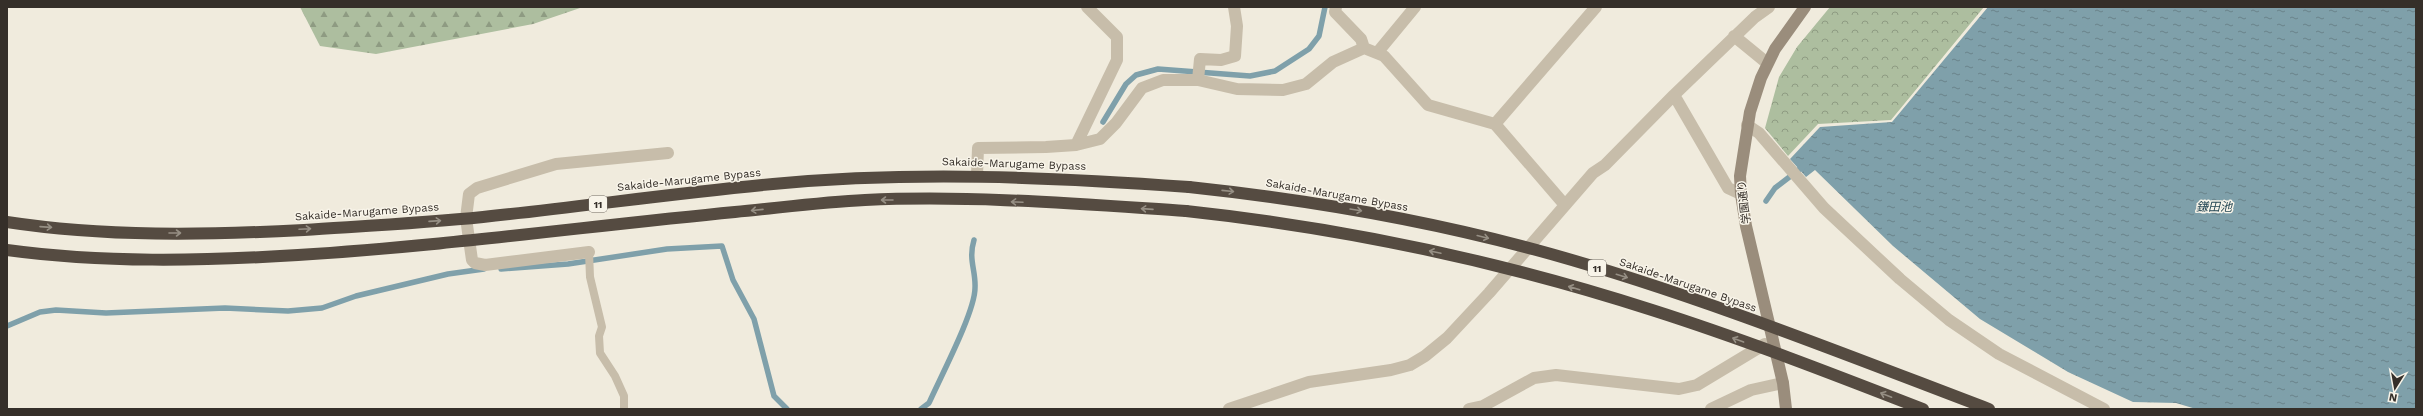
<svg xmlns="http://www.w3.org/2000/svg" width="2423" height="416" viewBox="0 0 2423 416" font-family="'Work Sans','Noto Sans JP',sans-serif">
<defs>
<pattern id="forest-firs" width="22" height="20" patternUnits="userSpaceOnUse"><rect width="22" height="20" fill="#adbe9f"/><path d="M5 1l3.5 6h-7zM16 11l3.5 6h-7z" fill="#8e9b82"/></pattern>
<pattern id="park-crowns" width="20" height="18" patternUnits="userSpaceOnUse"><rect width="20" height="18" fill="#adbe9f"/><path d="M2 6a3 3 0 1 1 6 0M12 15a3 3 0 1 1 6 0" fill="none" stroke="#8e9b82"/></pattern>
<pattern id="water-ripples" width="26" height="14" patternUnits="userSpaceOnUse"><rect width="26" height="14" fill="#7fa0aa"/><path d="M2 4q2-2 4 0t4 0M15 11q2-2 4 0t4 0" fill="none" stroke="#69838a"/></pattern>
</defs>
<rect width="100%" height="100%" fill="#f0ebdd"/>
<path fill="url(#forest-firs)" d="M300,7H583L533,24L376,54L320,46Z"/>
<path fill="url(#park-crowns)" d="M1830,7H1984L1891,120L1818,124L1788,156L1765,128L1779,77L1797,47Z"/>
<path fill="url(#water-ripples)" d="M1988,7H2416V409H2196L2176,403L2133,402L2068,372L1980,319L1893,246L1815,170L1806,177L1790,159L1820,127L1892,122Z"/>
<g fill="none" stroke-linecap="round" stroke-linejoin="round">
<path stroke="#7fa0aa" stroke-width="5.5" d="M1103,122L1126,84L1136,75L1158,69L1250,76L1275,71L1309,49L1319,36L1325,7
M1766,201L1775,188L1805,165
M501,269L568,264L667,249L722,246L733,280L754,319L774,396L787,409
M7,326L40,312L56,310L106,313L225,308L288,311L322,308L356,296L448,274L484,269
M921,409L929,403C940,378 975,312 975,288C976,270 968,260 974,240"/>
<path stroke="#c7bdaa" stroke-width="8" d="M589,252L590,277L602,327L599,336L600,353L615,376L624,396V409"/>
<path stroke="#c7bdaa" stroke-width="12" d="M1234,7L1237,26L1235,56L1221,60L1200,59L1198,80L1237,89L1283,90L1306,84L1333,62L1364,48L1384,56L1428,105L1495,124L1564,204
M1336,7L1335,12L1361,39L1364,48
M1734,36L1767,63
M1377,53L1415,7
M1674,95L1728,188L1741,194
M1495,124L1596,7
M1747,125L1759,133L1824,208L1900,279L1949,320L1999,354L2104,409
M1076,145L1117,60V37L1087,7
M977,175L978,148L1046,147L1076,145L1100,139L1116,123L1142,88L1163,80H1198
M589,252L485,265L475,263L472,260L466,218L469,194L477,188L556,164L668,153
M1229,409L1309,382L1391,370L1410,365L1425,356L1447,338L1489,293L1593,173L1605,165L1674,95L1755,17L1769,7
M1469,409L1483,406L1534,378L1556,375L1679,389L1697,385L1765,344
M1711,409L1751,390L1783,383"/>
<path stroke="#9a8d7c" stroke-width="12" d="M1786,409L1783,383L1746,226L1741,194L1740,176L1750,112L1761,78L1775,49L1805,7"/>
<path stroke="#554b41" stroke-width="12" d="M7,222C105,237 206,235 304,230C364,226 423,223 483,217C579,207 676,193 773,184C913,171 1049,177 1189,187
M7,250C103,263 201,261 298,255C444,246 589,226 735,212C778,208 822,202 865,200C972,195 1079,204 1186,211"/>
<path stroke="#554b41" stroke-width="12" d="M1189,187C1311,200 1433,221 1551,254C1700,296 1844,354 1989,409
M1186,211C1344,228 1500,261 1652,310C1743,339 1833,374 1923,409"/>
</g>
<defs><path id="oneway-shaft" d="M-6 0H5M1.5-3L5.5 0L1.5 3" fill="none" stroke-width="1.6" stroke-linecap="round" stroke-linejoin="round"/></defs>
<g stroke="#968f84">
<use href="#oneway-shaft" transform="translate(1228 191) rotate(6)"/>
<use href="#oneway-shaft" transform="translate(887 200) rotate(-180)"/>
<use href="#oneway-shaft" transform="translate(1017 202) rotate(-178)"/>
<use href="#oneway-shaft" transform="translate(1147 209) rotate(-176)"/>
<use href="#oneway-shaft" transform="translate(757 210) rotate(174)"/>
<use href="#oneway-shaft" transform="translate(1356 210) rotate(9)"/>
<use href="#oneway-shaft" transform="translate(435 221) rotate(-4)"/>
<use href="#oneway-shaft" transform="translate(46 227) rotate(4)"/>
<use href="#oneway-shaft" transform="translate(305 229) rotate(-3)"/>
<use href="#oneway-shaft" transform="translate(175 233)"/>
<use href="#oneway-shaft" transform="translate(1483 237) rotate(14)"/>
<use href="#oneway-shaft" transform="translate(1435 252) rotate(-168)"/>
<use href="#oneway-shaft" transform="translate(1622 276) rotate(17)"/>
<use href="#oneway-shaft" transform="translate(1574 288) rotate(-164)"/>
<use href="#oneway-shaft" transform="translate(1738 340) rotate(-160)"/>
<use href="#oneway-shaft" transform="translate(1886 395) rotate(-159)"/>
</g>
<g text-anchor="middle" dominant-baseline="central" stroke-width="3" stroke-linejoin="round" paint-order="stroke">
<g fill="#f8f4e9" stroke="#706a63" stroke-width="1">
<rect x="589" y="196" width="18" height="16" rx="3"/>
<rect x="1588" y="260" width="18" height="16" rx="3"/>
</g>
<g font-size="10" font-weight="bold" fill="#352f29">
<text x="598" y="204">11</text>
<text x="1597" y="268">11</text>
</g>
<g font-size="11" fill="#352f29" stroke="#f8f4e9">
<text transform="translate(1014 164) rotate(2)">Sakaide-Marugame Bypass</text>
<text transform="translate(689 180) rotate(-6)">Sakaide-Marugame Bypass</text>
<text transform="translate(1337 195) rotate(10)">Sakaide-Marugame Bypass</text>
<text transform="translate(1744 202) rotate(-97)">学園通り</text>
<text transform="translate(367 212) rotate(-4)">Sakaide-Marugame Bypass</text>
<text transform="translate(1688 285) rotate(19)">Sakaide-Marugame Bypass</text>
</g>
<g font-size="12" font-style="italic" fill="#234653" stroke="#f8f4e9">
<text x="2214" y="207">鎌田池</text>
</g>
</g>
<rect width="2423" height="416" fill="none" stroke="#352f29" stroke-width="16"/>
<g transform="translate(2395 388) rotate(191)" stroke="#f8f4e9" stroke-width="3" paint-order="stroke">
<path d="M0-3L7 15L0 10L-7 15Z" fill="#352f29"/>
<text y="-6" font-size="11" font-weight="bold" text-anchor="middle" fill="#352f29">N</text>
</g>
</svg>
